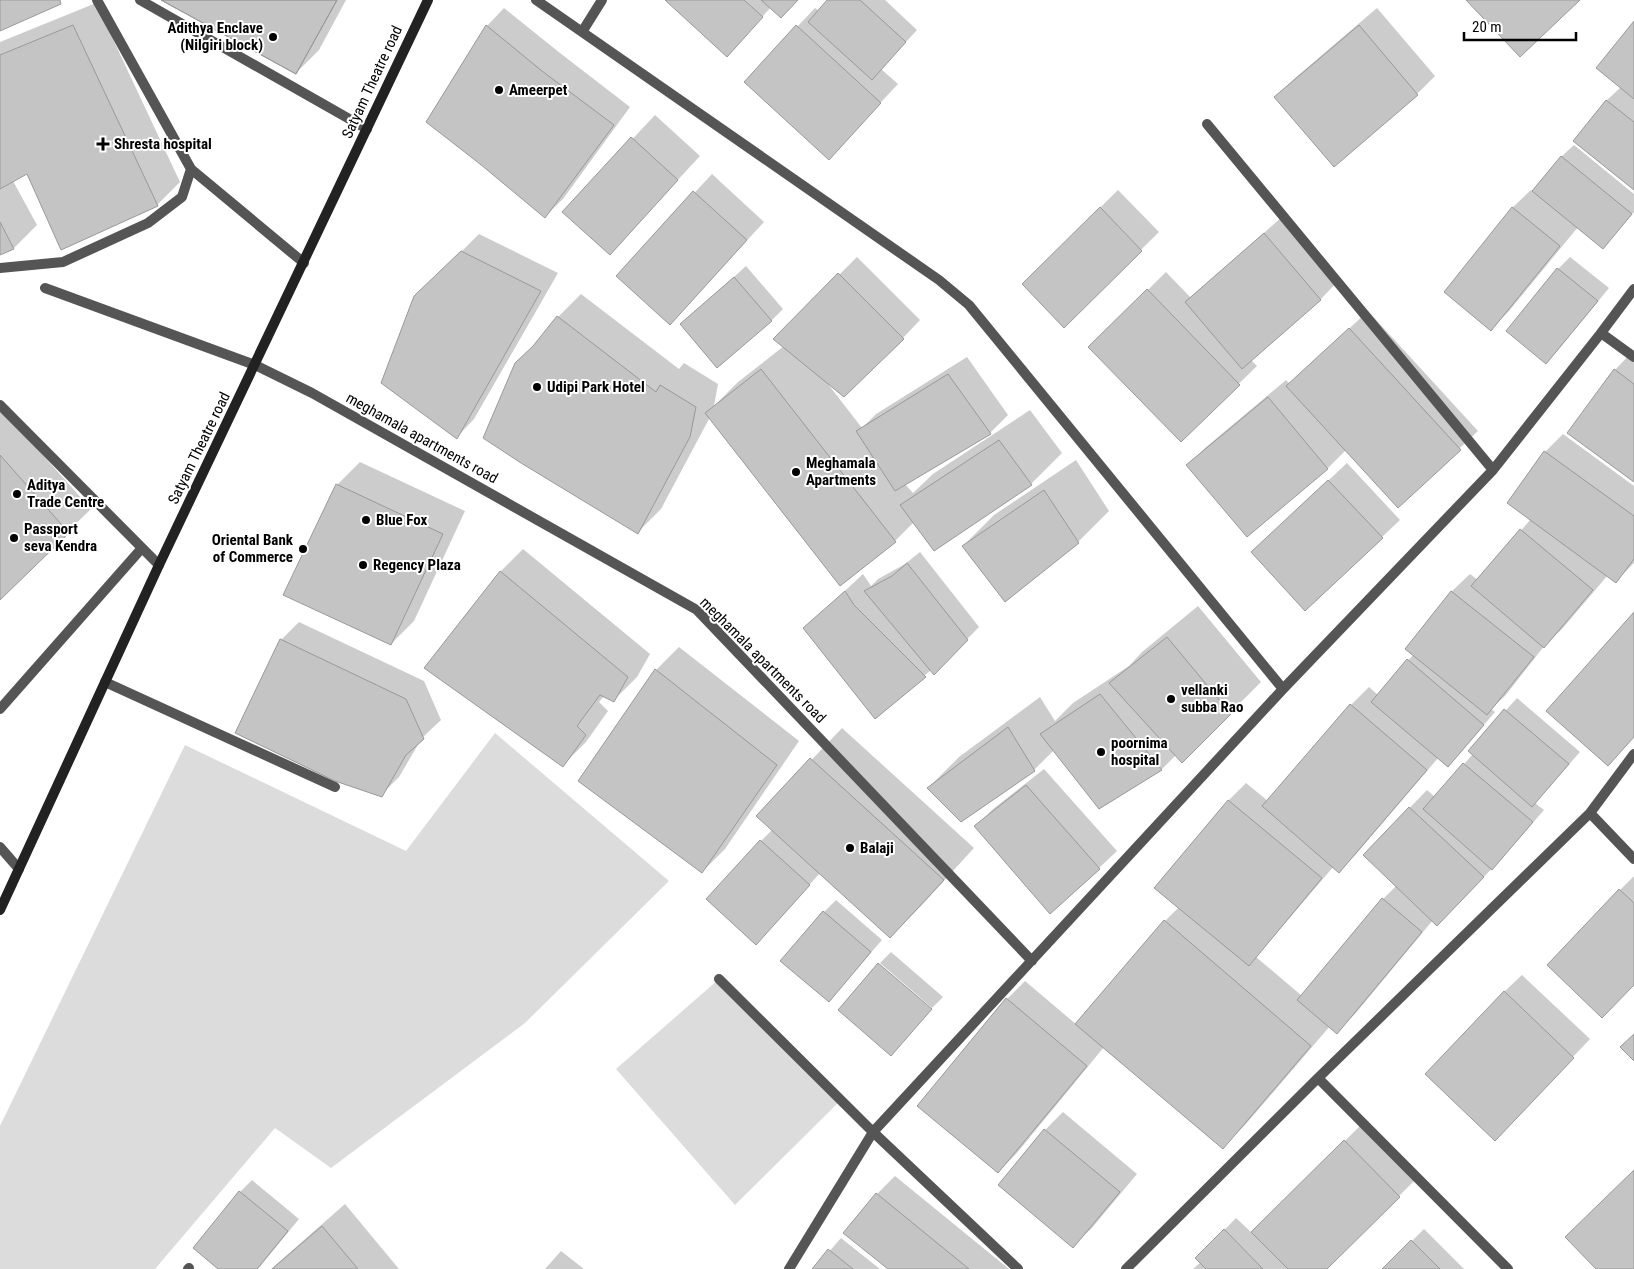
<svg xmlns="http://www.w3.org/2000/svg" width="1634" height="1269" viewBox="0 0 1634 1269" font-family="'Roboto Condensed',sans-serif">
<rect width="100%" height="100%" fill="#fff"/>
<path fill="#dcdcdc" d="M495,733L669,881L525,1023L331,1168L275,1128L155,1269H0V1126L185,745L406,851Z
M719,979L840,1101L735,1205L616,1069Z"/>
<path fill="#0003" d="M163,0H346L319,50L296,73Z
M666,0H797L771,7L739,43Z
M829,0H885L917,30L881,69L898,84L829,158L745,82L815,8L819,11Z
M96,3L180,182L157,205L28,172L13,181L37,225L14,248L0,254V42Z
M504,8L560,53L630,107L563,199L545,216L487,26Z
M1377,8L1435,76L1417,94L1334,165L1276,97L1294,79Z
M1634,23V188L1575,141L1607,100L1621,87Z
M655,115L700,156L610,253L564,212Z
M1574,145L1634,194V212L1603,247L1578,227L1509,311L1491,329L1445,291L1513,207L1531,190L1533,192L1562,156Z
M712,174L764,222L670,324L617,276Z
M1118,190L1159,232L1064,326L1023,284Z
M1283,216L1338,281L1321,299L1251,360L1257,366L1181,440L1090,347L1166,272L1191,298Z
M479,234L558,273L474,419L457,437L431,282Z
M857,257L920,320L903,338L828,384L862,428L876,414L967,357L1008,415L990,433L905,484L913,493L933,474L1030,410L1062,453L1031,484L914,522L895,541L710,417L661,509L638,532L534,347L558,317L581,294L679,369L684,363L718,384L714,406L738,382L784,346L775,339Z
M1570,257L1609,288L1558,350L1546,362L1508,331L1558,269Z
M746,266L783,309L771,321L682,324Z
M1368,311L1478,431L1398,506L1346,450L1328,468L1247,536L1188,465L1205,448L1286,380L1290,384Z
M1632,352L1634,353V480L1615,370Z
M0,407L91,509L0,598Z
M1563,434L1634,486V563L1616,581L1608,575L1562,629L1545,645L1505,696L1491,709L1495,712L1459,754L1438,758L1357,853L1339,871L1334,866L1256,957L1302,996L1383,899L1396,886L1364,855L1427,790L1435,797L1473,754L1469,751L1517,698L1580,752L1535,803L1544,810L1504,856L1455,907L1433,920L1355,1014L1337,1032L1330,1026L1245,1125L1222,1148L1104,1047L1016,1154L998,1172L1007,999L1025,981L1077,1025L1165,921L1179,907L1228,801L1246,783L1268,801L1351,705L1369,687L1378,695L1414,654L1406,648L1452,591L1470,574L1478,580L1531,519L1508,503L1545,452Z
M1076,460L1109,511L1078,542L963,546L994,515Z
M360,462L465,511L414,621L391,644L337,485Z
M1347,463L1400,520L1382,537L1271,534Z
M523,549L650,654L637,677L614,700L604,696L599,702L608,711L586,742L563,765L500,572Z
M920,552L979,627L934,673L931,670L875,717L805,628L863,574L871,586L878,579L905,564Z
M1198,606L1261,682L1182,761L1176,755L1162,769L1100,807L1054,750L1034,770L961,821L928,788L959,757L1040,697L1055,721L1073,703L1129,666L1142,652Z
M299,622L424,681L441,720L422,738L399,777L381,795L281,640Z
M679,647L799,741L725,849L702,872L580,780L656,670Z
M842,728L974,848L921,906L890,937L820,873L768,931L761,841L773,829L758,816Z
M1044,769L1117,851L1099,868L976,826L993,809Z
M1634,876V984L1549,965L1620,890Z
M836,900L882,940L840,988L824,912Z
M891,952L943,997L932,1008L880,963Z
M1522,975L1590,1039L1512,1121L1504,992Z
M1063,1112L1137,1174L1091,1229L1073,1246L1000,1185L1045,1130Z
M1363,1123L1417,1178L1326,1269H1193L1201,1262L1197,1258L1236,1218L1252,1233Z
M895,1176L1009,1269H890L877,1194Z
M252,1180L299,1219L258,1269H220L240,1192Z
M345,1204L399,1269H271Z
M1424,1229L1464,1269H1384Z
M841,1238L880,1269H814Z
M561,1251L584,1269H545Z"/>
<path fill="#c4c4c4" stroke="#999" d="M0,0H60L61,4L0,31Z
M161,0H337L296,74Z
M161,0H337L296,74Z
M665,0H744L763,17L727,57Z
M761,0H798L781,18Z
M827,0H860L906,42L872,80L808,22Z
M1466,0H1580L1520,57Z
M1634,21V99L1596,68Z
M73,25L158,206L61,250L27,174L0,189V55Z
M486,25L542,71L614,125L545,218L480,164L426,122Z
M796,25L881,103L829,160L744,82Z
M1359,25L1418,95L1334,167L1274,97Z
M1606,100L1634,122V190L1573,141Z
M631,137L678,180L610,255L562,212Z
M1561,156L1632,214L1603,249L1532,191Z
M693,191L747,240L670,325L616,276Z
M1100,207L1142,251L1064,328L1022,284Z
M1512,207L1560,246L1491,331L1444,292Z
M0,222L14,249L0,255Z
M1264,233L1321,300L1242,369L1185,302Z
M461,251L541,291L457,439L381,383L414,296Z
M1557,268L1598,301L1546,364L1506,331Z
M838,273L904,339L844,397L773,339Z
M734,277L772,321L717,368L680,324Z
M1147,289L1240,385L1181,442L1088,347Z
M557,316L656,392L660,385L696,407L690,437L638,534L521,463L483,438L515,363L533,346Z
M1349,328L1461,450L1398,508L1286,386Z
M761,369L896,542L840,586L705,413Z
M1614,369L1634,384V482L1567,433Z
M948,374L991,434L895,491L856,431Z
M1268,397L1328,469L1247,537L1186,465Z
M999,440L1032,485L934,551L900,505Z
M1544,451L1634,516V559L1616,583L1507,503Z
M0,455L69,533L0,600Z
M1328,480L1383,538L1305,611L1251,552Z
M336,484L443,534L391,645L283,595Z
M1044,490L1079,543L1005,602L962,546Z
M1520,529L1593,590L1544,648L1471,586Z
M907,563L968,640L934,675L864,591L892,576Z
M500,571L628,677L614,702L600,695L577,726L586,735L563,767L424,668Z
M845,591L854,605L926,677L875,719L803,628Z
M1451,591L1534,657L1487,715L1405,649Z
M1634,612V737L1608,766L1546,711Z
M1167,637L1231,714L1182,763L1109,683Z
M280,639L406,699L424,739L406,755L382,797L335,781L235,733Z
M1407,659L1484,725L1448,767L1371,702Z
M655,669L777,765L702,873L578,781Z
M1100,694L1162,770L1099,809L1040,734Z
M1350,704L1427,770L1339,873L1262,806Z
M1504,709L1569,764L1532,807L1468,751Z
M1008,727L1035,771L961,822L927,788Z
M810,758L944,880L890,938L756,816Z
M1463,763L1533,822L1492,870L1423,809Z
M1026,785L1100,869L1050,914L974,826Z
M1228,800L1322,878L1249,966L1154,888Z
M1409,807L1484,877L1437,926L1363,855Z
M760,840L810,885L756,945L706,899Z
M1619,889L1634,903V985L1602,1018L1547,965Z
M1382,898L1422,932L1337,1034L1297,1000Z
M823,911L871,952L829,1002L780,961Z
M1164,920L1311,1046L1223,1149L1075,1024Z
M878,963L932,1009L891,1056L838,1010Z
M1504,991L1574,1058L1495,1141L1425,1074Z
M1006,998L1087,1066L998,1173L917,1106Z
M1634,1034V1061L1620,1047Z
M1044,1129L1120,1192L1073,1248L998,1185Z
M1344,1140L1400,1197L1327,1269H1288L1251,1232Z
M1634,1170V1269H1596L1565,1237Z
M239,1191L288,1231L257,1269H218L193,1248Z
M876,1193L969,1269H888L843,1233Z
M322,1226L358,1269H272Z
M1224,1229L1263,1269H1206L1195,1258Z
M1411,1240L1440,1269H1382Z
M828,1249L853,1269H812Z"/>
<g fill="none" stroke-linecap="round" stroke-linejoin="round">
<path stroke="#555" stroke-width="10" d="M140,0L367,129
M45,288L255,365
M0,405L159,565
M105,682L335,787
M0,709L142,548
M0,847L19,869"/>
<path stroke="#555" stroke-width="10" d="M97,0L191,169L304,263
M536,0L939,280L969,305L1283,689
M582,32L602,0
M1207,124L1493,470
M0,268L63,262L148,223L182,197L191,169
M1601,333L1634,357
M255,365L312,393L697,610L1032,961
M1590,813L1634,859
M719,979L873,1132L1018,1269
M1318,1078L1508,1269
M188,1269L189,1268
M789,1269L873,1132L1283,689L1493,470L1601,333L1634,289
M1126,1269L1318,1078L1590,813L1634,754"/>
<path stroke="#222" stroke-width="10" d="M0,910L159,565L428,0"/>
</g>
<g fill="#000" stroke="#fff" stroke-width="2">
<circle cx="273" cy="37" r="5"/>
<circle cx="499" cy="90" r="5"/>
<path d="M100.5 136.5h5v5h5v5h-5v5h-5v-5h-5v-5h5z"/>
<circle cx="537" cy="387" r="5"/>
<circle cx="796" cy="472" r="5"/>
<circle cx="17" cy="494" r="5"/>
<circle cx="366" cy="520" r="5"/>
<circle cx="14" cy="538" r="5"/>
<circle cx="303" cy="549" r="5"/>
<circle cx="363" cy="565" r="5"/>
<circle cx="1171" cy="699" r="5"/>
<circle cx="1101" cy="752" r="5"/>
<circle cx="850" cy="848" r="5"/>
</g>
<g text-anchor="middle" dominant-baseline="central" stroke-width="4" stroke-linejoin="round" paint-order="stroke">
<g font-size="15" font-weight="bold" fill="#000" stroke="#fff" text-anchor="start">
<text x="263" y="28" text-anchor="end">Adithya Enclave<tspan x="263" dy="17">(Nilgiri block)</tspan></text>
<text x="509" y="90">Ameerpet</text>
<text x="114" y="144">Shresta hospital</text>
<text x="547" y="387">Udipi Park Hotel</text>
<text x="806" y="463">Meghamala<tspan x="806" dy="17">Apartments</tspan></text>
<text x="27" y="485">Aditya<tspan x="27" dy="17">Trade Centre</tspan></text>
<text x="376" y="520">Blue Fox</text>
<text x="24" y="529">Passport<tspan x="24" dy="17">seva Kendra</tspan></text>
<text x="293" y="540" text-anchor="end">Oriental Bank<tspan x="293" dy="17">of Commerce</tspan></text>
<text x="373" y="565">Regency Plaza</text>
<text x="1181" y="690">vellanki<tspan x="1181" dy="17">subba Rao</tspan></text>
<text x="1111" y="743">poornima<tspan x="1111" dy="17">hospital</tspan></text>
<text x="860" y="848">Balaji</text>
</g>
<g font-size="15" fill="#000" stroke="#fff">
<text transform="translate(372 82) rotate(-65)">Satyam Theatre road</text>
<text transform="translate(422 438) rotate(29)">meghamala apartments road</text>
<text transform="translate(199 448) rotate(-64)">Satyam Theatre road</text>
<text transform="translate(763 660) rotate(45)">meghamala apartments road</text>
</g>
</g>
<path d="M1464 32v8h112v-8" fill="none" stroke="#000000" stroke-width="2.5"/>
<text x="1472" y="32" font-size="15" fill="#000000" stroke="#ffffff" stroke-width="4" paint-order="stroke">20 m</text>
</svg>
